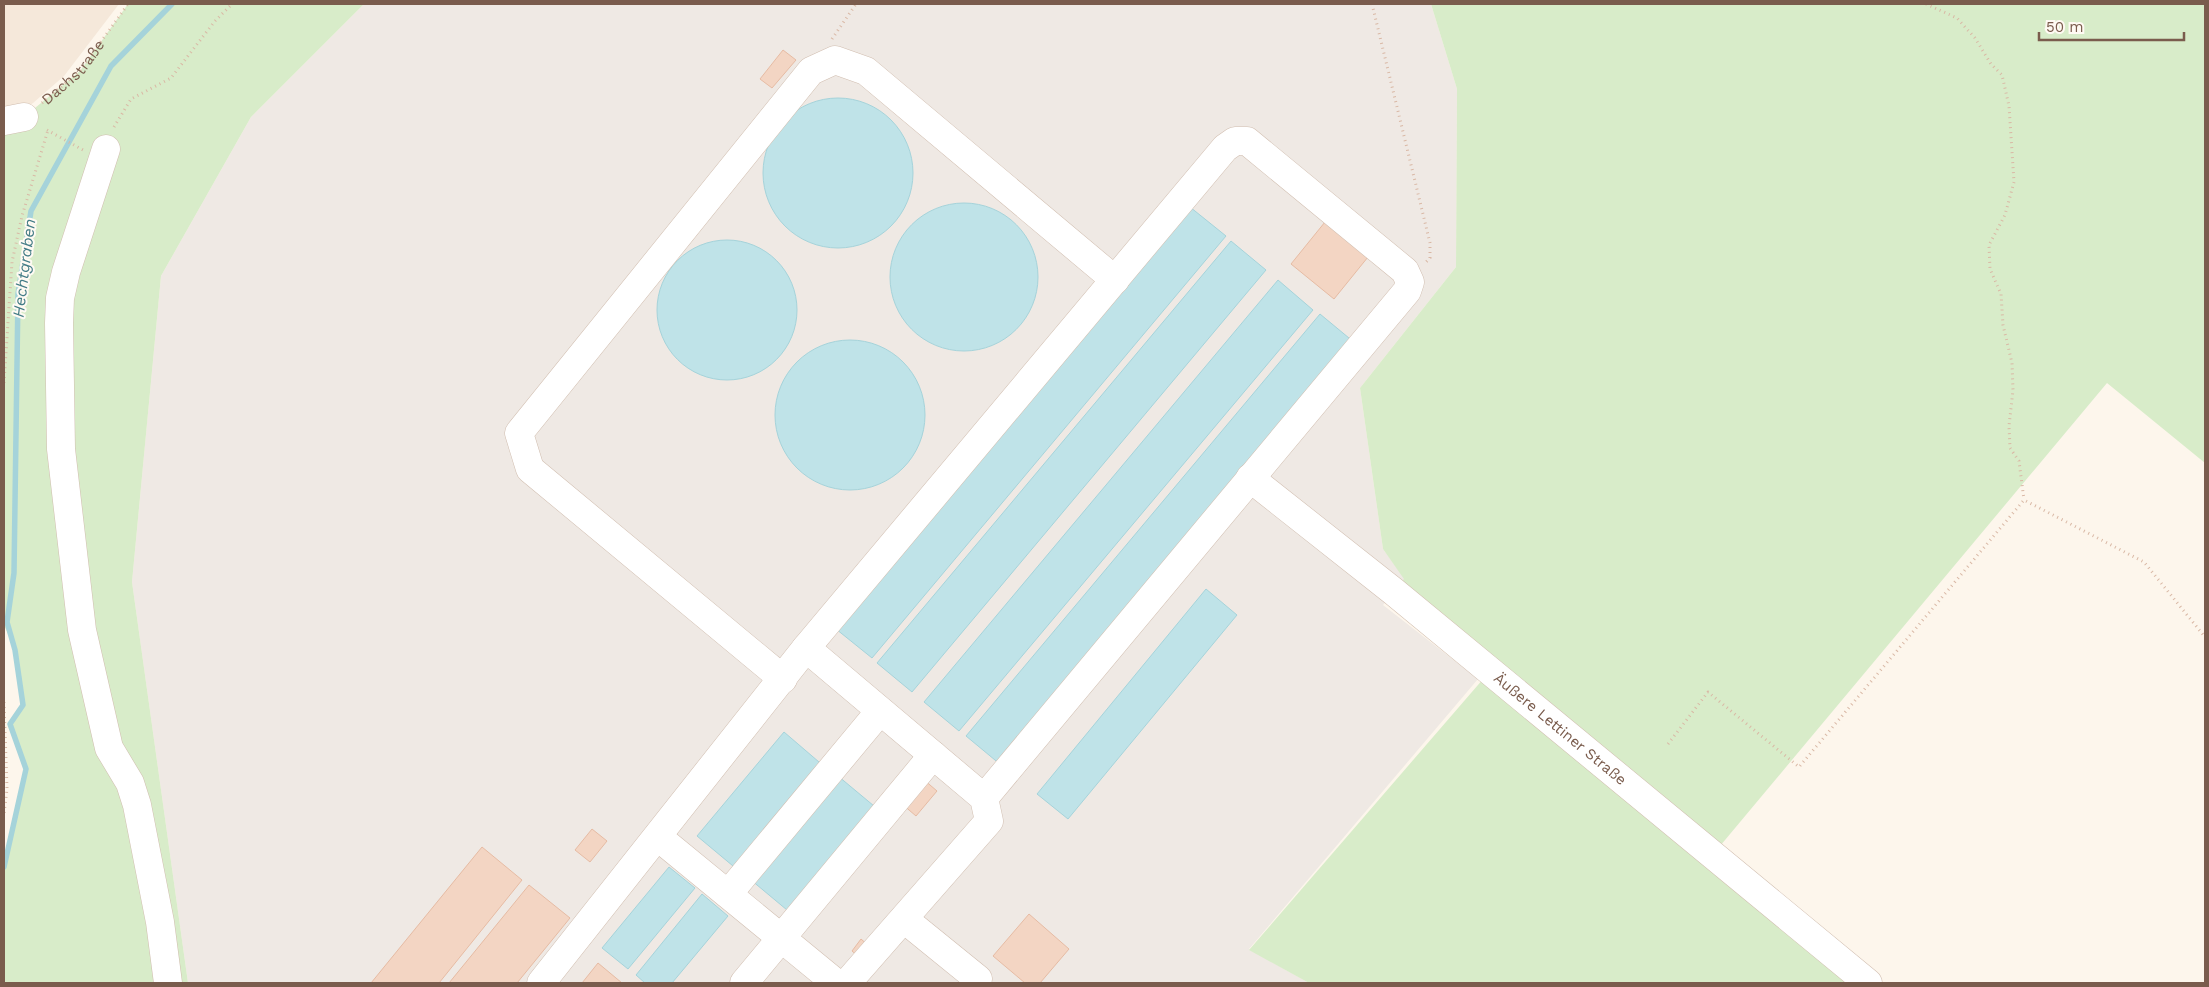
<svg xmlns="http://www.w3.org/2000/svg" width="2209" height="987" viewBox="0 0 2209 987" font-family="'Work Sans',sans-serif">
<rect width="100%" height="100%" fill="#fdf6ec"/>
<path fill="#f5e8da" d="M4,4H119L64,76L33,103L4,121V130Z"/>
<path fill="#efe9e4" d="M364,4H1431L1457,89L1456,267L1360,388L1383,549L1405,579L1383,605L1478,679L1249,949L1309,983H188L132,582L161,276L251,117Z"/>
<path fill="#d8ecc9" d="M128,4H364L251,117L161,276L132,582L188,983H4V867L26,769L10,724L23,705L15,650L4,625V130L24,117L80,71Z
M1431,4H2205V463L2107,383L1715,852L1862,983H1309L1249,950L1484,678L1393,591L1404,579L1383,549L1360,388L1456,267L1457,89Z"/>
<path fill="#bfe3e8" stroke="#a5d3da" d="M763 173a75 75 0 1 1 150 0a75 75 0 1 1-150 0Z
M890 277a74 74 0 1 1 148 0a74 74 0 1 1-148 0Z
M1190,207L1226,236L872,658L836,629Z
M657 310a70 70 0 1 1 140 0a70 70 0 1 1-140 0Z
M1231,241L1266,270L912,692L877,663Z
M1278,280L1313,310L959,731L924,702Z
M1320,314L1355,343L1001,765L966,736Z
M775 415a75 75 0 1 1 150 0a75 75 0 1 1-150 0Z
M1206,589L1237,615L1068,819L1037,794Z
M784,732L826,768L739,871L697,836Z
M838,776L880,811L793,915L751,880Z
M669,867L695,888L628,969L602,948Z
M702,894L728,916L672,983H645L636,975Z"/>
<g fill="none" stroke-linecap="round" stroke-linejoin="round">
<path stroke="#a5d3da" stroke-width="5.5" d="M4,867L26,769L10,724L23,705L15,650L7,622L14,573L18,294L31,211L111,66L172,4"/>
</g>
<path fill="#f3d5c3" stroke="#e6bba3" d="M783,50L796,60L772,88L760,79Z
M1325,222L1368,257L1334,299L1291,264Z
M923,779L937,791L916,816L902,804Z
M592,829L607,841L590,862L575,850Z
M482,847L522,880L439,983H371Z
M529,885L570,918L517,983H449Z
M1029,914L1069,949L1040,983H1025L993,956Z
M861,939L869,946L860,958L852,951Z
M598,963L622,983H582Z"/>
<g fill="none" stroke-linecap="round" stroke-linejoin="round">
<defs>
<g id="minor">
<path d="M4,121L24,117"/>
<path d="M106,149L66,272L60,298L59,323L61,449L82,630L109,748L130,783L137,805L160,922L168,983"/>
<path id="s2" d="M1250,478L1393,591L1868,983"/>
<path d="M806,648L984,798L989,821L847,983"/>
<path d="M783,679L530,469L519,433L811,71L835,60L866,71L1115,280"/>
<path d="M658,837L836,983"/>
<path d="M728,894L880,711"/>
<path d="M904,919L978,979L975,983"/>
<path d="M541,983L806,648L1225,148L1235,141H1247L1405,271L1410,282L1407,291L984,798"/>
<path d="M744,983L933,755"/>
</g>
</defs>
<use href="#minor" stroke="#d1beb0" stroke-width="29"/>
<g stroke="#d9b8a5" stroke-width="3" stroke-dasharray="1 4" stroke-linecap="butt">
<path d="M1372,4L1430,243V258L1426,262"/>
<path d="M1926,4L1957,18L1975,38L1991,64L2002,75L2009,106L2014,182L2005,215L1989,245L1990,269L2001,294L2003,325L2012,363L2013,390L2009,426L2010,448L2019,461L2024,500"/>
<path d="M832,39L856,4"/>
<path id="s1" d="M42,103L80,71L128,4"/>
<path d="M114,127L131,99L171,78L215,21L232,4"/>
<path d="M47,130L83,150"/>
<path d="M4,383L12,262L22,216L48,130"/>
<path d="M4,702L7,789L4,814"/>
<path d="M1668,744L1708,692L1799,767L2024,500L2144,562L2205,637"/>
</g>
<use href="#minor" stroke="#fff" stroke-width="28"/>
</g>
<g text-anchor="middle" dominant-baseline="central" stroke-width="4" stroke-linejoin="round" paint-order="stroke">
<g font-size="15" fill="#7a5c4d" stroke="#fffaf3">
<text stroke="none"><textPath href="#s1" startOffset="44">Dachstraße</textPath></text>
<text stroke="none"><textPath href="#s2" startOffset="399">Äußere Lettiner Straße</textPath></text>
</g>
<g font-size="16" font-style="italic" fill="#437c86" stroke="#fffaf3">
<text transform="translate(24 268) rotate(-83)">Hechtgraben</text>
</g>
</g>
<rect width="2209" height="987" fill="none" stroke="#7a5c4d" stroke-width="10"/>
<path d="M2039 32v8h145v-8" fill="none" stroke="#7a5c4d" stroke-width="2.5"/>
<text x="2046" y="32" font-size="15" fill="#7a5c4d" stroke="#fffaf3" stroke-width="4" paint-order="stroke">50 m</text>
</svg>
